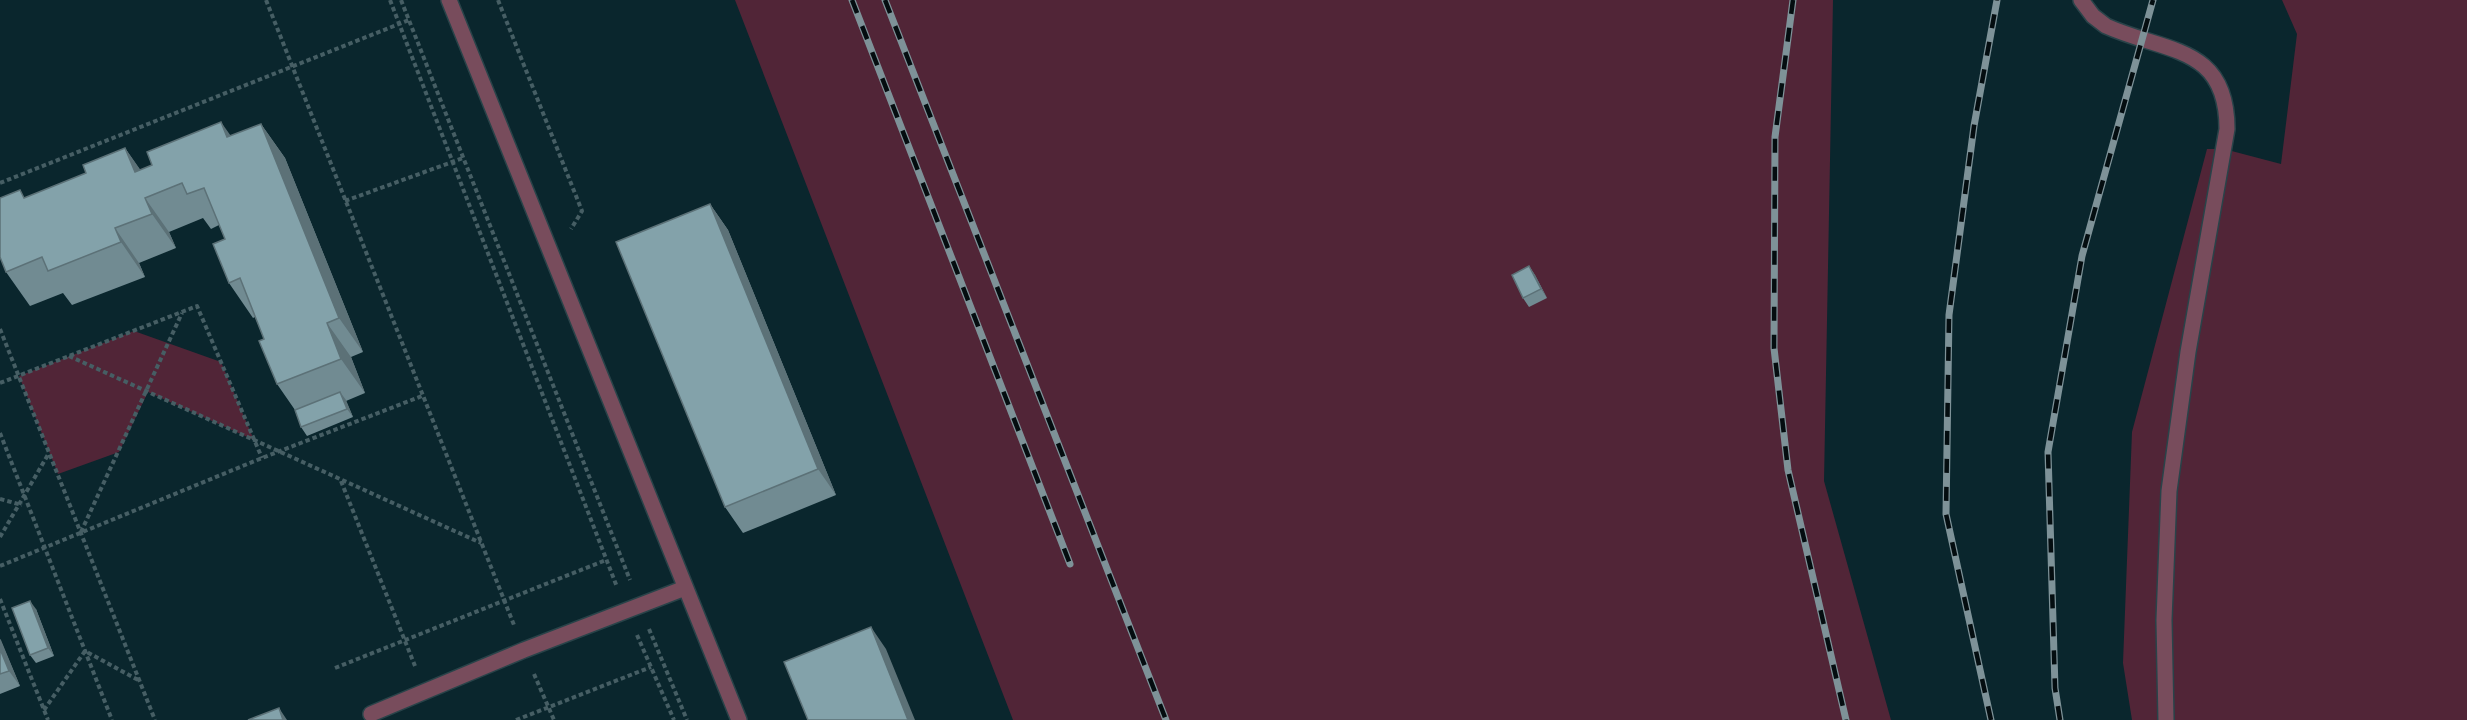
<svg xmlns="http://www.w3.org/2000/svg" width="2467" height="720" viewBox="0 0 2467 720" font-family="'PT Sans',sans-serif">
<rect width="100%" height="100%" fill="#0a262d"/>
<path fill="#512537" d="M735,0H1833L1824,481L1891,720H1013Z
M2282,0H2467V720H2132L2123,663L2132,432L2207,149H2224L2281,164L2297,34Z
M134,331L221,362L254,440L148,392L119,452L58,474L19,376Z"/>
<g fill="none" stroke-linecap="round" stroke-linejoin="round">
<defs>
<path id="minor" d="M449,0L739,720
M2081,0L2093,16L2106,26C2166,53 2227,45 2227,129L2188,352L2169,491L2164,620L2166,720
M371,714L524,650L685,588"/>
</defs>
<use href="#minor" stroke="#294349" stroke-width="18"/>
<path stroke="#465e64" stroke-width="4" stroke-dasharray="4.5 3" stroke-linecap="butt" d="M266,0L514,625
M390,0L617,587
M401,0L630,580
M498,0L582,211L571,229
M0,183L409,20
M345,201L463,158
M0,329L155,720
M69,356L481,543
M0,383L197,306L262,458
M0,433L112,720
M341,481L415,666
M0,499L22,505
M81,532L182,313
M0,537L49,453
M0,566L262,458L422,396
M0,599L48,720
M649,629L687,720
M637,635L674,720
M335,668L606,560
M534,674L554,720
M44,710L85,651L140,681
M516,720L651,667"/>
<use href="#minor" stroke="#784c5c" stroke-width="15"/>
<defs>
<path id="rail" d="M852,0L1070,564
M885,0L1166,720
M1793,0L1775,137L1774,348L1788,470L1846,720
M1991,720L1946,514L1949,315L1974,126L1997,0
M2060,720L2055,688L2048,452L2082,256L2153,0"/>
</defs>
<use href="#rail" stroke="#7e9298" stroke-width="7"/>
<use href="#rail" stroke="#040d10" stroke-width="4.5" stroke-dasharray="14" stroke-linecap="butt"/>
</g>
<path fill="#718b92" d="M261,124L285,158L363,352L351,357L365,393L346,401L353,417L307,436L301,427L295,410L277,384L264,339L255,317L253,318L229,283L225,239L219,225L211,229L203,218L169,232L176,248L139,263L145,277L72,305L63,293L30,306L6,272L26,198L86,173L125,148L140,170Z
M710,204L728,230L836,495L743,533L725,507Z
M1529,266L1535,275L1547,298L1529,307L1523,298Z
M36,609L54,656L36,663L30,655Z
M0,639L20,686L0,694Z"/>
<path fill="#5c7177" d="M221,122L245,156L227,137Z
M261,124L285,158L363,352L339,318Z
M125,148L149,182L135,172Z
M145,198L169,232L176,248L152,214Z
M710,204L728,230L836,495L818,469Z
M115,228L139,263L145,277L121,242Z
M1529,266L1535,275L1547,298L1541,289Z
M327,323L351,357L365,393L341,359Z
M340,392L346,400L353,417L347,409Z
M30,601L36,609L54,656L48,648Z
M871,627L886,649L915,720H908Z
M0,639L1,640L20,686L9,671L0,649Z
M279,708L287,720H283Z"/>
<path fill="#83a2aa" stroke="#5c7177" stroke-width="1.5" d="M221,122L227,137L261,124L339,318L327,323L341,359L277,384L259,341L264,339L240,278L229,283L213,244L225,239L204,188L187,194L182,183L145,198L152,214L115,228L121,242L48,271L42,257L6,272L0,257V198L20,190L24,198L86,173L83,165L125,148L135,172L152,165L147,152Z
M710,204L818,469L725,507L616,242Z
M1529,266L1541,289L1523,298L1512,275Z
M340,392L347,409L301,427L295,410Z
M30,601L48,648L30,655L12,608Z
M871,627L908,720H808L784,662Z
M0,649L9,671L0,674Z
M279,708L283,720H248Z"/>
</svg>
